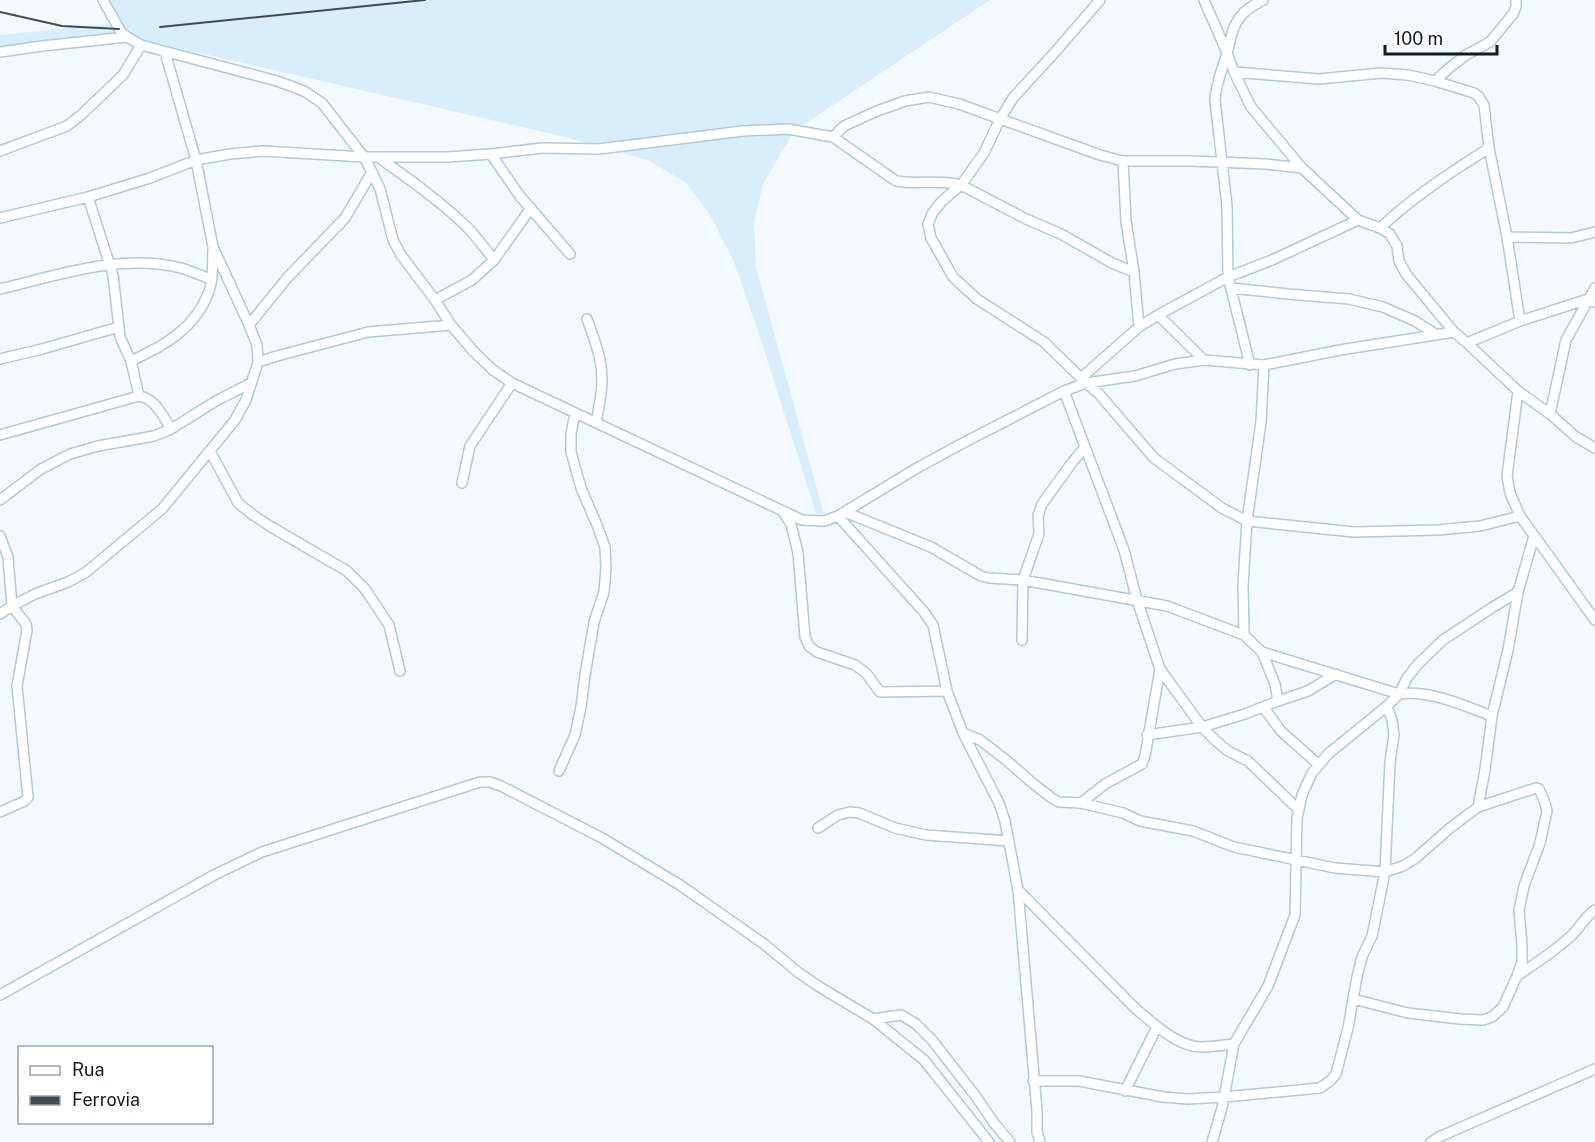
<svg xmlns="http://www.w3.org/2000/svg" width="1595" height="1142" viewBox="0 0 1595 1142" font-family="'Public Sans',sans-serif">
<rect width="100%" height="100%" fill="#f3f9fd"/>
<path fill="#d9eefd" d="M111,0H990L794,131L763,184L754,222L756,267L824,515L816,513L760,337L734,262L709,213L686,183L648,160L561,136L138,39L0,54V35L119,23Z"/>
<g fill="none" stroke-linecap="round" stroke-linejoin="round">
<defs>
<path id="minor" d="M103,0L121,32L127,37L141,45L277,81L304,91L322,103L364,157L372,172L380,189L393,240L401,255L435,300L451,325L474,352L493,370L512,383L802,520L824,521L838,516L917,468L965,442L1064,391L1086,383L1135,376L1175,364L1204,360L1264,365L1340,350L1454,332L1467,343L1518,391L1550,414L1576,437L1595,448
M1100,0L1056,51L1013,98L1000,119L984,153L961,185L942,201L932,214L928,224L931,238L953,277L977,299L1044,342L1081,378L1099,394L1154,458L1222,508L1247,521L1354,532L1438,530L1480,526L1520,516
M1204,0L1227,53L1234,72L1251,107L1302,168L1358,220L1380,228L1390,234L1397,246L1399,261L1406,274L1454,332
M0,52L42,46L127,37
M1234,72L1319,79L1381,73L1408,75L1435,81L1474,93L1479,97L1484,105L1489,148L1507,237L1520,321
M1435,81L1448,69L1466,55L1490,42L1513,14L1516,7V0
M833,137L844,126L877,111L905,101L929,97L959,104L1100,155L1123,161H1191L1266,164L1302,168
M0,151L67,126L81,115L123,75L141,45
M491,154L519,195L570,254
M378,157C409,179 440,201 467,227C477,237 485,249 494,260
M1123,161L1126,221L1134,272L1139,327
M88,197L113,275L120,337L131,361L139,396C155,398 163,416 171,429
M0,218L88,197L150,178L196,160L230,154L263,151L364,157H448L491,154L542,148L599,149L743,131L788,129L833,137L896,181C917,185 940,179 961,185L1026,219L1061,234L1112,263L1134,272
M1380,228C1413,197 1451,172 1489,148
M1507,237L1571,238L1595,232
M1231,288L1288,294L1349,299L1383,307L1415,321L1437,335
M0,289C59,275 121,253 181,268C191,271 202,276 211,279
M435,300L472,280L494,260L531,208
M1158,315L1204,360
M587,319C596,343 605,367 601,393C600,403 598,412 596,422
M249,325L288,277L345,218L372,172
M1467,343L1520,321L1588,299L1595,302
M0,359L42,349L119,327
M131,361C164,346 196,328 209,291C214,279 212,263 213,249
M258,362L277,356L368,332L451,325
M1250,365L1228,277L1227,206L1215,100C1216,83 1222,70 1227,53C1231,41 1231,28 1240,17C1246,9 1254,5 1263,0
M1081,378L1139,327L1158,315L1228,277L1272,260L1358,220
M1064,391L1124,550L1137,600L1160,669L1202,727L1215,740L1228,751L1248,761L1299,810
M1518,391L1507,476L1510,493L1520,516L1595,620
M1550,414L1566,340L1595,288
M0,435L139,396
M210,451L238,503L253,515L273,528L347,571L365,589L389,625L400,671
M462,483L470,446L512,383
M0,500L41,469L70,454L98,446L154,436L171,429L216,401L251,383
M783,512L791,524L798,553L805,637L809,646L817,652L855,665L866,673L880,692L947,691
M845,512L931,547L981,576L989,578L1023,580L1167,606L1244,635L1262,652L1275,684L1278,701
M838,516L924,612L933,625L947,691L963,733L999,803L1005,821L1018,890L1037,1111V1132L1040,1142
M0,536L8,557L12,606L26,624L27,630L17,686L28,797L25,801L0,812
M0,614L12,606L35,594L68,582L85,573L162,509L235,420L246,400L258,362L257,345L249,325L213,247L196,160L165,52
M1244,635L1243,585L1247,521L1261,422L1264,365
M1022,640L1023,580L1039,534L1038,516L1042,504L1071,464L1085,447
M1262,652L1399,694C1431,690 1462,705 1492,716
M1264,708L1281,731L1319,765
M963,733L980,740L1006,760L1030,781L1053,799L1059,802L1081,803L1123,813L1140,821L1193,831L1234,847L1335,868L1385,872L1403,866L1416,858L1450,828L1478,807L1536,788L1539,789L1545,803L1547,811L1540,843L1524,886L1519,910L1522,945V962L1517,976L1503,1007L1492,1017L1483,1020L1460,1019L1408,1013L1353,999
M1147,735L1202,727L1245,714L1278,701L1308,691L1336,674
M559,771L575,735L581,707L585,675L594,622L604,592L606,567L605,547L597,525L581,488L571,452V434L575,413
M1081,803L1105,784L1142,764L1145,756L1160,669
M1478,807L1485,770L1492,716L1508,650L1518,592L1534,536
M818,828L838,815L850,812L859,813L895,828L926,835L1009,841
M1018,890L1136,1009C1153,1023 1178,1047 1201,1047C1212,1047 1224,1045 1234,1044
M1517,976C1536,963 1555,951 1572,935C1580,927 1585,917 1595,910
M0,995L214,875L262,852L480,782H490L501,786L602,838L680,885L764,944L799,973L818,986L873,1019L924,1060L989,1142
M873,1019L901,1015L916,1024L932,1040L977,1098L994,1123L1010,1142
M1033,1081H1079L1163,1097L1188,1099L1224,1097L1320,1088L1330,1081L1336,1074L1348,1028L1357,977L1362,957L1372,936L1385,872L1390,762L1394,735L1392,720L1387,706
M1125,1091L1157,1027
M1212,1142L1222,1108L1234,1044L1268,986L1295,915L1297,818L1302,795L1312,773L1328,754L1387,706L1399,694L1407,678L1418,664L1443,640L1493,607L1518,592
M1431,1142L1439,1137L1595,1069"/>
</defs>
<use href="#minor" stroke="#aecadd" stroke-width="12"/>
<use href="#minor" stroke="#fff" stroke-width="9"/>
<path stroke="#414b51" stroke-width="2" d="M0,12L62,26L119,29
M160,27L425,0"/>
</g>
<rect x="18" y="1046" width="195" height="78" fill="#ffffff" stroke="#a0a4a7" stroke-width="1.5"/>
<rect x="30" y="1066" width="30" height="9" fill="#ffffff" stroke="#a0a4a7" stroke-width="1.5"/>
<text x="72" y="1076" font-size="18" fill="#111b22">Rua</text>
<rect x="30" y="1096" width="30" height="9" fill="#414b51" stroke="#a0a4a7" stroke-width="1.5"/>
<text x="72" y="1106" font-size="18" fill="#111b22">Ferrovia</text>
<path d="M1385 45v9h112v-9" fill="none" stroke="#111b22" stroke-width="3"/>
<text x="1394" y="45" font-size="18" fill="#111b22" stroke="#ffffff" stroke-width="4.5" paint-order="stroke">100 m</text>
</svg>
